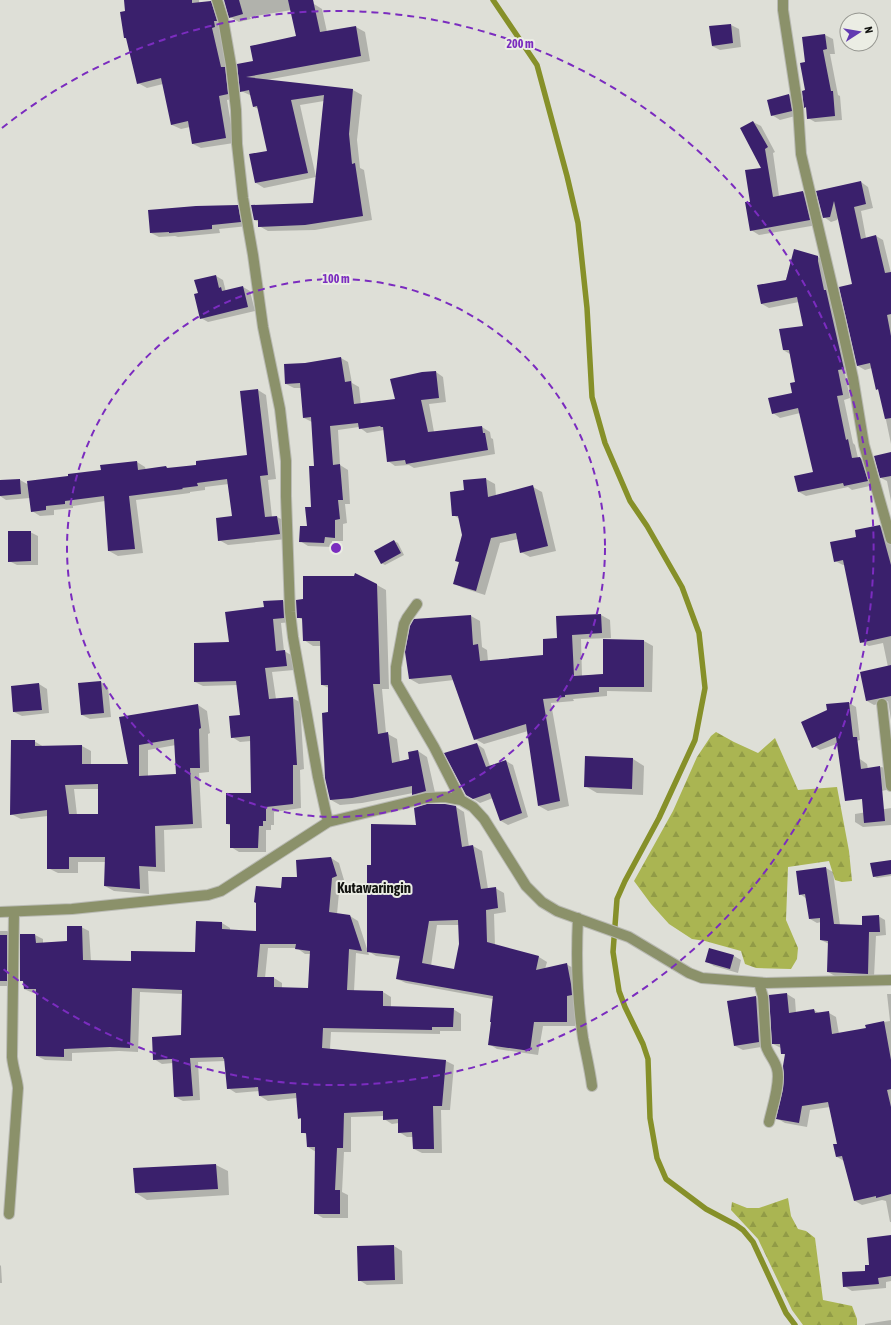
<svg xmlns="http://www.w3.org/2000/svg" width="891" height="1325" viewBox="0 0 891 1325" font-family="'Asap Condensed',sans-serif">
<defs>
<pattern id="forest-firs" width="22" height="20" patternUnits="userSpaceOnUse"><rect width="22" height="20" fill="#aab552"/><path d="M5 1l3.5 6h-7zM16 11l3.5 6h-7z" fill="#919b46"/></pattern>
</defs>
<rect width="100%" height="100%" fill="#dedfd7"/>
<path fill="url(#forest-firs)" d="M716,732L734,742L758,753L775,738L798,790L837,787L849,851L852,881L842,882L835,880L829,861L788,867L786,920L798,948L797,959L791,969L756,968L745,964L741,951L705,941L692,939L669,924L651,904L634,881L673,811L697,757L711,736Z
M788,1198L791,1216L798,1229L806,1231L815,1238L823,1300L852,1306L857,1319V1325H803L792,1310L758,1239L731,1210L732,1202L747,1208H759Z"/>
<path fill="#0003" fill-rule="evenodd" d="M125,0H199V3L210,2L219,7L223,32H220L236,98L227,100L234,143L201,148L193,144L190,127L181,129L172,125L163,84L147,88L138,83L127,39L125,38L126,12Z
M225,0H313L314,4L322,9L327,32L356,27L365,32L370,61L266,80L353,90L362,95L357,140L360,168L364,170L372,220L315,230L268,231L259,226V222L254,220L314,204L316,177L264,188L256,183L268,151L259,109L254,107L252,96L241,91L239,65L254,62L297,37L292,10L250,17L251,19L239,22L230,17ZM324,101L316,177L300,105Z
M731,25L739,29L741,47L720,50L712,46Z
M825,35L833,39L835,54H830L838,95L840,96L842,120L815,122L808,118L807,108L805,107L806,62Z
M789,95L797,100L799,115L780,120L772,115Z
M753,122L761,126L775,152L773,153L779,196L803,192L811,196L817,225L759,235L751,230V202L762,169Z
M861,182L868,187L873,208L861,211L866,238L876,236L883,240L891,273V444L880,391L877,389L872,368L865,370L858,366L853,285L839,216L837,220L831,222L824,217L818,191Z
M237,206L245,210L248,226L219,229L220,233L178,237L175,236L159,237L151,233Z
M795,250L818,257L825,261L851,373L845,374L850,398L844,400L853,443L855,445L858,458H860L867,462L874,485L852,490L848,487L806,496L799,492L814,473L800,413L780,418L773,413L793,393L796,383L790,354L783,350L804,326L799,302L769,308L762,304L786,280Z
M216,276L223,280L226,292L243,287L250,291L255,311L208,322L201,318L199,294Z
M341,358L348,362L352,383L359,387L361,405L396,400L436,372L443,377L446,402L429,404L434,432L482,427L490,432L491,438L493,439L495,454L414,468L409,465L395,466L388,461L384,430L367,433L359,427L338,430L340,465L348,470L350,504H345L347,523L343,524V541H332V547L308,546L300,541L308,527L312,508L315,467L312,422L304,418L301,388H294L286,384L305,364Z
M258,390L266,395L276,479L268,480L272,517H277L285,521L287,539L228,545L219,540L233,517L229,484L205,487V490L190,492V493L136,500L143,553L118,556L109,551L105,501L73,506V508L54,510V515L40,516L32,511L30,498L6,500L0,496V481L20,480L29,485L102,471L137,462L145,467L146,470L166,467L170,469L197,465L248,456Z
M891,453V501L887,481L881,478Z
M486,479L495,484L496,496L533,487L542,492L556,551L530,557L521,552L518,539L500,543L485,595L463,588L454,583L460,563L456,561L463,535L460,519L453,515L465,491V481Z
M880,526L887,530L891,541V720L888,701L874,705L867,701L888,667L883,643L869,646L861,642L845,565H843L835,561L858,537Z
M30,532L38,536V565H17L9,561Z
M394,541L398,543L404,555L385,565L381,563Z
M377,585L386,590L389,689H382L386,733L397,739L400,762L410,760L418,751L427,757L436,797L423,799L413,794V793L362,803L340,805L331,800L329,688L322,685L321,646H313L304,640L303,620L298,617Z
M283,601L291,606L292,622L281,623L284,651L293,656L294,670L272,672L276,699L292,698L300,702L304,769L300,770L301,808L274,812V825H271V830H266V852H239L231,847V826L227,824L252,794L251,741L240,742L232,737L241,715L238,685L203,686L195,682L265,607Z
M601,615L610,620L611,638L581,639L582,676L604,674L644,641L653,646L652,692L607,691V696L573,699L574,701L551,703L569,806L548,811L539,806L528,731L484,744L475,739L454,680L419,684L410,679L415,620L471,616L480,621L482,647L487,650L488,661L544,656L558,639Z
M101,682L108,687L111,717L90,719L82,715Z
M39,684L47,689L49,713L22,716L14,712Z
M849,703L856,707L860,740L845,744L842,742L820,750L812,745Z
M198,705L207,711L210,733L208,734L209,772L199,773L202,828L164,830L165,872L148,871L149,894L114,891L105,886V862H78V873H58L48,868V816L21,819L11,814L34,741L44,747L82,746L91,751V765H129L121,718ZM176,745L177,774L148,776V750ZM74,789H99V815H77Z
M477,744L484,749L490,766L506,761L513,765L528,817L508,825L501,821L493,798L480,803L467,795Z
M633,759L644,766L643,795L597,793L585,786Z
M860,759L867,764L868,769L882,767L890,772L891,789L853,797Z
M456,807L464,812L469,847L473,846L482,851L488,889L495,888L504,893L506,912L494,914L495,946L539,957L547,962L545,969L566,964L575,969V1026H543L538,1055L497,1049L489,1044L493,999L406,983L397,979L401,959L376,956L368,951L372,866L417,826ZM437,925H459L460,944L455,970L431,966Z
M891,808V825L863,827L855,822V814Z
M331,858L339,863L344,880L340,882L337,914L350,916L358,921L369,955L356,953L354,991L383,992L391,997V1007L453,1009L461,1014V1031H440V1034L331,1032L330,1049L446,1061L454,1065L450,1110H441L442,1153H422L414,1149L413,1137H407L399,1132V1123L392,1124L384,1119V1116L351,1117V1152H344L342,1192L348,1195V1218H323L315,1213L316,1152L308,1147V1135L302,1132V1120L299,1118L297,1098L268,1101L260,1096V1091L236,1093L228,1088L226,1061L198,1062L200,1100L183,1101L175,1097L173,1063L162,1064L154,1059L182,1036L183,994L140,992L138,1052L119,1051L72,1053V1061L45,1060L37,1056V993H33L24,989V982L21,980L35,935L43,939V943L68,942L81,927L89,931L91,961L132,963L196,953L222,923L230,928V930L257,932L282,889ZM268,948H297L305,954H311L309,989L282,988V983L274,978H265Z
M891,861V876L877,878L873,876Z
M826,868L833,872L840,925L863,926L878,916L885,920L886,935L876,936L874,977L835,976L828,972L829,944L821,940V922L817,923L810,919L807,899L800,894Z
M0,931H7L16,936L15,986H0Z
M734,956L741,960L738,973L714,966L706,961Z
M787,994L795,999L796,1013L814,1010L820,1014L829,1013L836,1017L839,1034L867,1029L866,1025L890,1021L887,994H891V1222H890L886,1201L882,1200L862,1205L855,1201L844,1161L837,1157L835,1145L838,1144L830,1107L810,1110L807,1127L785,1123L778,1119L784,1089L786,1055L782,1053L781,1048L773,1044Z
M756,997L764,1002L767,1046L743,1050L735,1046Z
M216,1165L228,1171L229,1195L147,1200L136,1193Z
M891,1244V1281L886,1282V1288L852,1291L844,1286L866,1272Z
M394,1246L402,1251L403,1284L367,1285L359,1280Z
M0,1265L1,1266L2,1283H0Z
M891,1320V1325H865V1324Z"/>
<g fill="none" stroke-linecap="round" stroke-linejoin="round">
<path stroke="#869029" stroke-width="5.5" d="M493,0L537,65L567,176L578,223L587,308L592,397L605,443L630,501L647,526L682,587L699,633L705,688L695,740L659,818L625,881L617,899L613,952L619,991L625,1007L643,1044L648,1059L650,1118L657,1158L666,1179L706,1209L736,1225L743,1230L753,1242L786,1313L795,1325"/>
</g>
<path fill="#3a206c" fill-rule="evenodd" d="M124,0H192V3L211,1L217,21H214L215,27L212,28L221,67H225L228,94L219,96L226,138L192,144L188,121L171,125L161,78L137,84L126,38H124L120,12L125,11Z
M224,0H239L243,14L229,18Z
M288,0H313L320,32L356,26L361,56L246,77L353,89L349,134L352,164L355,163L363,216L305,225L258,227V220H254L251,205L313,203L324,95L291,100L308,173L255,183L249,154L267,151L257,106L253,107L249,90L240,92L237,64L253,61L250,46L296,36Z
M731,24L733,43L712,46L709,26Z
M825,34L827,49L823,50L831,91H833L835,116L807,119L806,107L804,108L802,91L805,90L800,63L805,62L802,37Z
M789,94L792,111L771,116L767,100Z
M753,121L768,147L765,149L773,197L803,191L810,220L750,231L745,202H750L745,170L761,168L740,128Z
M861,181L866,204L854,207L861,239L876,235L885,273L891,272V314L887,315L891,336V418L885,419L878,389L876,390L870,363L857,366L839,287L852,284L834,201L830,217L823,218L816,191Z
M238,205L241,222L212,225V229L169,233V232L150,233L148,210L196,206Z
M794,249L818,256V261L824,290H826L844,369L838,370L843,395L837,396L846,440L848,439L852,458L860,457L861,459L868,481L844,486L843,483L798,492L794,476L813,472L798,408L772,414L768,398L792,393L790,383L795,382L789,350H783L779,329L803,326L797,297L761,304L757,285L786,280Z
M216,275L219,288L221,287L222,291L243,286L248,307L200,319L194,294L198,293L194,280Z
M341,357L345,382L351,381L354,404L395,399L390,379L422,372L436,371L439,398L421,400L428,432L482,426L483,433H485L488,450L406,464L405,460L387,462L383,427H381L380,426L359,429L358,423L330,426L333,465L340,464L343,500H338L340,519L335,520V538L325,537L324,543L299,542L300,526H307L305,507H311L309,466H314L311,417L303,418L300,383L285,384L284,364L305,363Z
M258,389L268,475L260,476L265,517L277,516L280,534L218,541L216,518L232,516L227,479L197,483L198,486L182,488L183,489L129,496L135,549L108,551L104,496L65,501V504L46,506V510L31,512L27,481L68,476V474L101,470L100,465L137,461L138,470L166,466L167,468L196,465V461L247,455L240,391Z
M891,452V476L880,478L874,456Z
M486,478L488,497L533,485L548,546L520,553L516,533L491,538L476,591L453,584L459,562L455,561L462,535L458,516H452L450,492L464,490L463,480Z
M20,479L21,494L0,496V480Z
M880,525L891,565V636L860,643L843,560L834,562L830,542L856,537L855,530Z
M8,531H31V561L8,562Z
M394,540L401,553L381,564L374,551Z
M355,573L377,584L380,684H373L378,734L388,732L392,763L409,759L408,752L418,750L426,791L412,795V786L352,798L330,800L325,778L322,713L328,712V685H321L320,641H303L302,618H297L296,600L303,599V576H354Z
M283,600L284,618L273,619L276,651L285,650L287,666L265,668L269,699L293,697L297,765H293V804L266,807V821H263V826H259L258,848H230V824H226V793H251L250,736L231,738L229,716L240,715L236,681L194,682V643L229,642L225,612L264,607L263,601Z
M601,614L602,633L572,635L574,676L603,674V639L644,640V687H599V692L565,695V697L543,699L560,801L538,806L526,724L474,740L451,675L409,679L405,652L410,626L414,619L471,615L473,645L478,644L480,661L543,655V639L557,638L556,616Z
M891,665V696L866,701L860,672Z
M101,681L104,713L81,715L78,683Z
M39,683L42,710L13,712L11,686Z
M849,702L853,737H857L861,769L880,766L885,821L864,823L862,799L845,801L836,737L812,748L801,722L827,710L826,704Z
M198,704L201,728L199,729L200,768H190L193,824L155,826L156,867L139,866L140,889L104,886L105,857H69V869H47V810L10,815L11,740H35V746L82,745V764H128L119,717ZM174,739L176,774L139,776V745ZM98,784V814H69L65,785Z
M477,743L486,767L506,760L522,813L500,821L490,793L473,799L466,795L444,753Z
M585,756L633,758L632,789L584,787Z
M427,804H445L456,806L462,847L473,845L481,889L496,887L498,908L486,910L487,942L539,956L536,970L567,963L571,984L572,995L567,996V1022H534L530,1051L488,1045L491,1022H490L493,996L396,979L400,956L367,952V865H371V824L416,825L414,808ZM458,920L459,944L454,969L422,963L429,921Z
M331,857L337,876L332,878L329,912L350,915L362,951L349,949L347,990L383,991V1006L454,1008L453,1027H432V1030L323,1028L322,1048L446,1060L442,1106H433L434,1149H413L412,1132L398,1133V1119L383,1120V1111L344,1113L343,1148H337L335,1190H340V1214H314L315,1147H307L306,1133H301V1118L298,1119L296,1093L259,1096L258,1087L227,1089L224,1058L223,1059V1057L190,1058L193,1096L174,1097L172,1059L153,1060L152,1037L181,1035L182,990L132,988L130,1048L110,1047L64,1049V1057L36,1056V989H24L23,981H20V934H35L36,943L67,941V926H82L83,960L131,961V951L195,952L196,921L222,922V929L256,931V903L254,902L256,886L281,888L282,877H297L296,860ZM260,944H296L295,949L310,951L308,988L274,987V977H257Z
M891,860V874L873,877L870,863Z
M826,867L834,924L862,925V916L879,915L880,932H869L868,974L827,972L828,941L820,940V918L809,919L805,894L799,895L796,871Z
M0,935H7V981H0Z
M709,948L734,955L730,969L705,962Z
M787,993L789,1013L814,1009L815,1013L829,1011L832,1034L866,1028L865,1025L884,1021L891,1060V1089L887,1090L891,1107V1194L876,1198V1196L854,1201L842,1156L836,1157L833,1144H837L828,1102L802,1106L799,1123L776,1119L783,1089L784,1075L783,1066L785,1054H781L780,1044H772L769,995Z
M756,996L759,1042L734,1046L727,1001Z
M216,1164L218,1189L135,1193L133,1168Z
M891,1235V1276L878,1278L879,1284L843,1287L842,1272L865,1271V1265H869L867,1238Z
M394,1245L395,1280L358,1281L357,1246Z"/>
<g fill="none" stroke-linecap="round" stroke-linejoin="round">
<defs>
<path id="street" d="M217,0L223,19L231,65L236,110L237,144L243,198L253,255L263,327L280,409L286,461V496L290,612L293,637L318,777L328,822
M783,0V10L798,108L801,154L840,319L853,378L864,445L891,539
M417,604L407,618L404,624L396,667V682L434,747L461,800
M882,704L891,786
M0,912L72,909L208,895L221,891L328,822L426,798L445,797L461,800L473,807L484,819L526,886L542,902L557,911L629,937L689,973L702,978L766,983L891,980
M578,918C576,958 577,998 583,1038C586,1054 590,1070 592,1086
M759,983L763,997L766,1046C768,1054 775,1060 777,1069C781,1082 772,1108 769,1122
M9,1214L18,1088C17,1078 13,1068 12,1057L14,912"/>
</defs>
<use href="#street" stroke="#b9bab3" stroke-width="12"/>
<use href="#street" stroke="#8b916a" stroke-width="10"/>
</g>
<g fill="none" stroke="#7b2cbf" stroke-width="2" stroke-dasharray="7 5">
<circle cx="336" cy="548" r="269"/>
<path d="M2 128A537 537 0 1 1 2 968"/>
</g>
<g text-anchor="middle" dominant-baseline="central" stroke-width="4" stroke-linejoin="round" paint-order="stroke">
<g font-size="15" font-weight="bold" fill="#131411" stroke="#ebede4">
<text x="374" y="887">Kutawaringin</text>
</g>
</g>
<circle cx="336" cy="548" r="6" fill="#7b2cbf" stroke="#ebede4" stroke-width="2"/>
<g font-size="12" text-anchor="middle" font-weight="bold" fill="#7b2cbf" stroke="#ebede4" stroke-width="4" stroke-linejoin="round" paint-order="stroke">
<text x="520" y="48">200 m</text>
<text x="336" y="283">100 m</text>
</g>
<g transform="translate(859 32) rotate(78)"><circle r="19" fill="#ebede4" stroke="#959690"/>
<path d="M0-3L7 15L0 10L-7 15Z" fill="#6239b1"/>
<text y="-6" font-size="11" font-weight="bold" text-anchor="middle" fill="#131411">N</text>
</g>
</svg>
